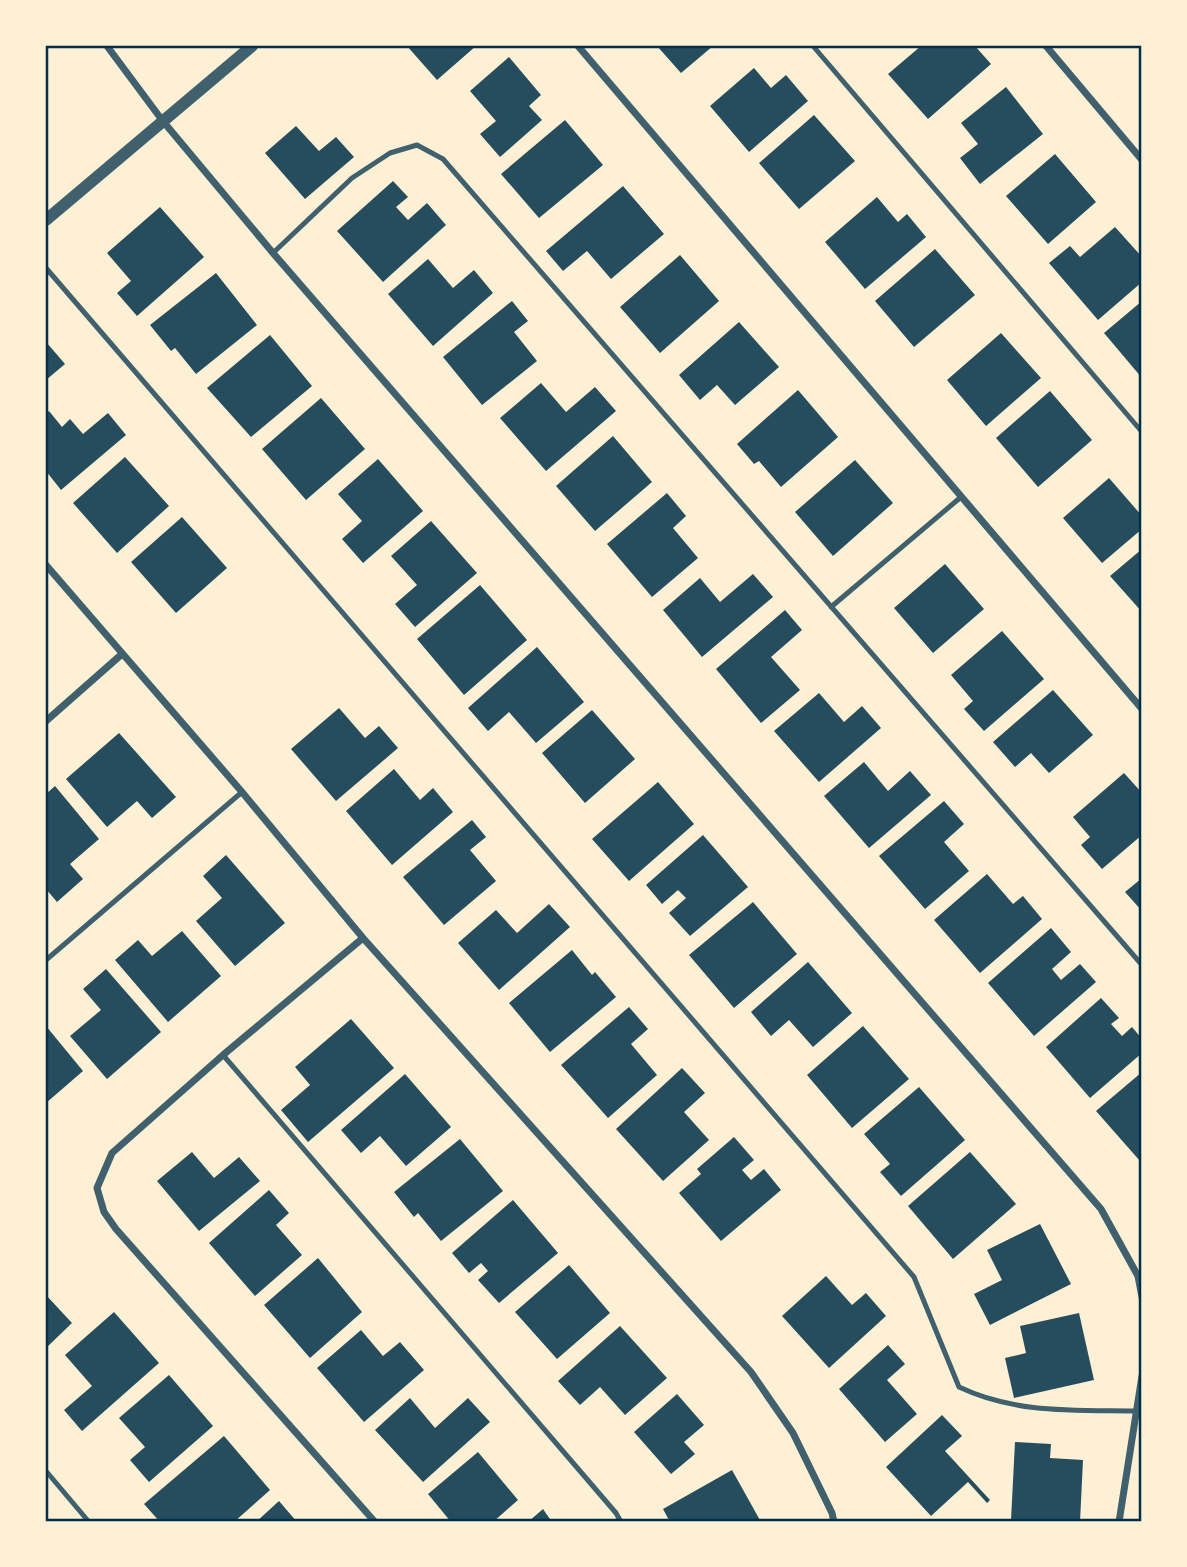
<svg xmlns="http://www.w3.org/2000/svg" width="1187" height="1567" viewBox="0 0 1187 1567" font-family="Cabin,sans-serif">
<rect width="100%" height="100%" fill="#fdf0d5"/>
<path fill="#264d5e" d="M407,46H476L437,80Z
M657,46H713L681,73Z
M921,46H975L991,64L928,119L888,74Z
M509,57L541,95L529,106L542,120L500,157L480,134L496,121L470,91Z
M754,68L771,88L786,75L808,101L749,152L710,106Z
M1006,87L1043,134L980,184L960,158L978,144L961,123Z
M814,115L855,161L799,209L759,163Z
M565,120L603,165L539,218L501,174Z
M296,126L319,151L336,137L354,157L305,199L265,153Z
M1055,154L1096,202L1048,244L1006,196Z
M393,181L408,197L396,207L408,220L427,203L446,225L383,282L337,231Z
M623,186L664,234L611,279L587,251L563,271L546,251Z
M877,197L898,222L907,214L926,237L865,289L825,242Z
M160,207L204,257L137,316L117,293L131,281L107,253Z
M1115,227L1142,257V282L1098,320L1049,263L1070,246L1080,257Z
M935,249L975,295L914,347L875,301Z
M680,255L719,301L660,353L620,307Z
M428,259L453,288L474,270L493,293L433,346L388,294Z
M216,273L257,325L196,374L175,348L171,351L150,325Z
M512,301L528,321L514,332L537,361L482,405L443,357Z
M1142,301V378L1104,333Z
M739,322L779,367L735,405L717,385L700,400L679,375Z
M1001,333L1041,378L986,426L947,380Z
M270,335L312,386L251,437L207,388Z
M47,343L65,364L46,380V344Z
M541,383L566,412L595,387L616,411L546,471L500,418Z
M798,390L838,437L781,487L759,461L754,464L737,444Z
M1050,391L1092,440L1038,487L996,438Z
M321,398L365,449L306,500L262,449Z
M49,411L62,427L70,419L83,434L108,413L126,435L61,490L46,471V414Z
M613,436L652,482L595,531L556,486Z
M125,457L169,506L117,553L73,503Z
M378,459L423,511L363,563L342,539L362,521L338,494Z
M855,460L893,503L833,556L795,512Z
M1109,478L1142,516V529L1102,563L1063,518Z
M667,493L686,516L673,528L698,558L652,597L607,544Z
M182,517L227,568L176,613L131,562Z
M431,521L477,573L415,627L395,604L417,585L391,556Z
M1142,549V612L1110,576Z
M945,564L984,609L933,653L894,608Z
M753,574L773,597L702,657L663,610L700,578L720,602Z
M480,585L527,640L464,695L417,639Z
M785,610L802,630L771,657L800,690L761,723L716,669Z
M1002,631L1044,679L984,731L964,709L973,701L951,675Z
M537,647L584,702L536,743L509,712L488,731L468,708Z
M1053,690L1093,735L1049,773L1031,753L1015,767L993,742Z
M819,693L844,722L862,706L881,728L819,782L774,731Z
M339,708L365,738L379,726L398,748L336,801L291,749Z
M592,710L635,759L585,803L542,753Z
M119,733L176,797L152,818L137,801L107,827L66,779Z
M864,762L888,791L910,771L931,795L869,848L824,796Z
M394,769L420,800L433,788L453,812L392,865L346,811Z
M1124,773L1142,793V835L1102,869L1081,845L1090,837L1073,817Z
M658,782L694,824L629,881L592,839Z
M55,786L99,839L70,864L83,879L57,902L46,889V794Z
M944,801L964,824L944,842L969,871L925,909L879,856Z
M472,820L486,837L470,850L496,881L444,925L403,877Z
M703,835L748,887L690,936L669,913L686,898L678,890L662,904L646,885Z
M226,855L285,923L235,966L196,921L222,898L203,876Z
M987,874L1013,904L1023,896L1042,919L980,973L934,920Z
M1142,878V911L1125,892Z
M753,902L797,954L734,1008L689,955Z
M549,904L570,927L499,990L458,943L496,910L517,933Z
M1051,928L1071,952L1052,969L1061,980L1080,964L1096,982L1034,1036L988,983Z
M182,931L221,976L168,1022L115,960L138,940L152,956Z
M572,950L592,975L595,972L616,997L550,1052L509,1003Z
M808,962L852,1013L813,1047L789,1020L771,1036L751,1012Z
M106,969L161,1032L107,1079L70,1036L101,1010L83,989Z
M1101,998L1119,1018L1111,1024L1122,1036L1132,1027L1142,1039V1053L1090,1098L1046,1047Z
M629,1007L648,1029L631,1044L657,1075L608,1118L561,1065Z
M351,1019L394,1068L308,1142L281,1110L310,1085L295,1067Z
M46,1026L83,1071L46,1103Z
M863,1026L909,1079L852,1128L807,1075Z
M682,1068L705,1093L684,1112L709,1140L663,1181L616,1129Z
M1142,1072V1160L1140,1161L1096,1111Z
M405,1074L451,1127L406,1166L380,1136L361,1153L341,1130Z
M919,1087L965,1140L901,1196L880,1172L890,1164L864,1134Z
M734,1137L754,1160L742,1170L751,1180L764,1169L781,1190L721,1241L679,1193L701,1174L697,1169Z
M460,1139L503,1191L441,1241L418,1213L414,1217L394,1192Z
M192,1152L214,1178L239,1157L260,1181L199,1231L157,1181Z
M970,1152L1016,1204L953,1259L908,1206Z
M269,1190L289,1213L276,1225L302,1255L255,1296L209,1243Z
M513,1200L558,1253L499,1303L478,1280L488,1271L481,1263L469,1273L452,1253Z
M1040,1224L1071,1284L990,1325L974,1294L1002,1280L987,1250Z
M318,1258L362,1312L310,1358L264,1305Z
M569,1265L610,1313L557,1359L515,1312Z
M826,1276L852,1305L866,1293L886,1316L829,1368L782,1316Z
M46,1295L72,1323L46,1348Z
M114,1312L159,1363L82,1431L64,1410L92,1386L65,1355Z
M1079,1313L1094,1380L1014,1398L1005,1358L1026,1353L1020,1326Z
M620,1326L667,1378L625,1415L600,1387L580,1405L558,1381Z
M361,1330L383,1356L400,1342L424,1370L364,1422L317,1368Z
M888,1345L905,1364L887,1380L917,1414L885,1442L839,1389Z
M169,1375L213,1426L149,1482L130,1460L145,1447L119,1418Z
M677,1394L704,1425L684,1442L695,1454L671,1474L634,1432Z
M410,1398L435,1428L468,1398L490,1422L423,1482L375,1430Z
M942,1415L962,1436L945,1451L990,1500L987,1503L968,1482L931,1516L886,1467Z
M224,1436L270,1490L234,1522H160L144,1504Z
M1015,1442L1051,1444L1050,1458L1083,1460L1080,1522L1011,1520Z
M478,1452L518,1500L493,1522H451L428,1494Z
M732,1470L761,1522H670L663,1509Z
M279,1501L297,1522H256Z
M543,1509L552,1522H528Z"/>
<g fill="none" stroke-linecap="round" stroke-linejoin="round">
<path stroke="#3f606c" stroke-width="5" d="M813,46L1142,432
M273,253L352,178L390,153L417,145L443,159L1142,965
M46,268L914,1277L959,1387C1016,1414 1074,1410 1136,1411
M831,607L961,497
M46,960L242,792
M223,1055L616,1513L621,1522
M46,1471L89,1522"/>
<path stroke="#3f606c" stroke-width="7" d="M107,46L162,120L273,253L1101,1209L1138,1276L1142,1297
M578,46L1142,709
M1046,46L1142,160
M46,565L242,792L363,938L751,1372L793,1433L832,1513L834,1522
M46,721L122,654
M363,938L223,1055L112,1153L97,1188L104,1212L116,1229L375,1522
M1119,1522L1142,1376"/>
<path stroke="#3f606c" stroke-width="12" d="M46,220L252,46"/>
</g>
<rect width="1187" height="1567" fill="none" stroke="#fdf0d5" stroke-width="94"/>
<rect x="47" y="47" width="1093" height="1473" fill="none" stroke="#003049" stroke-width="2.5"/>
</svg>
